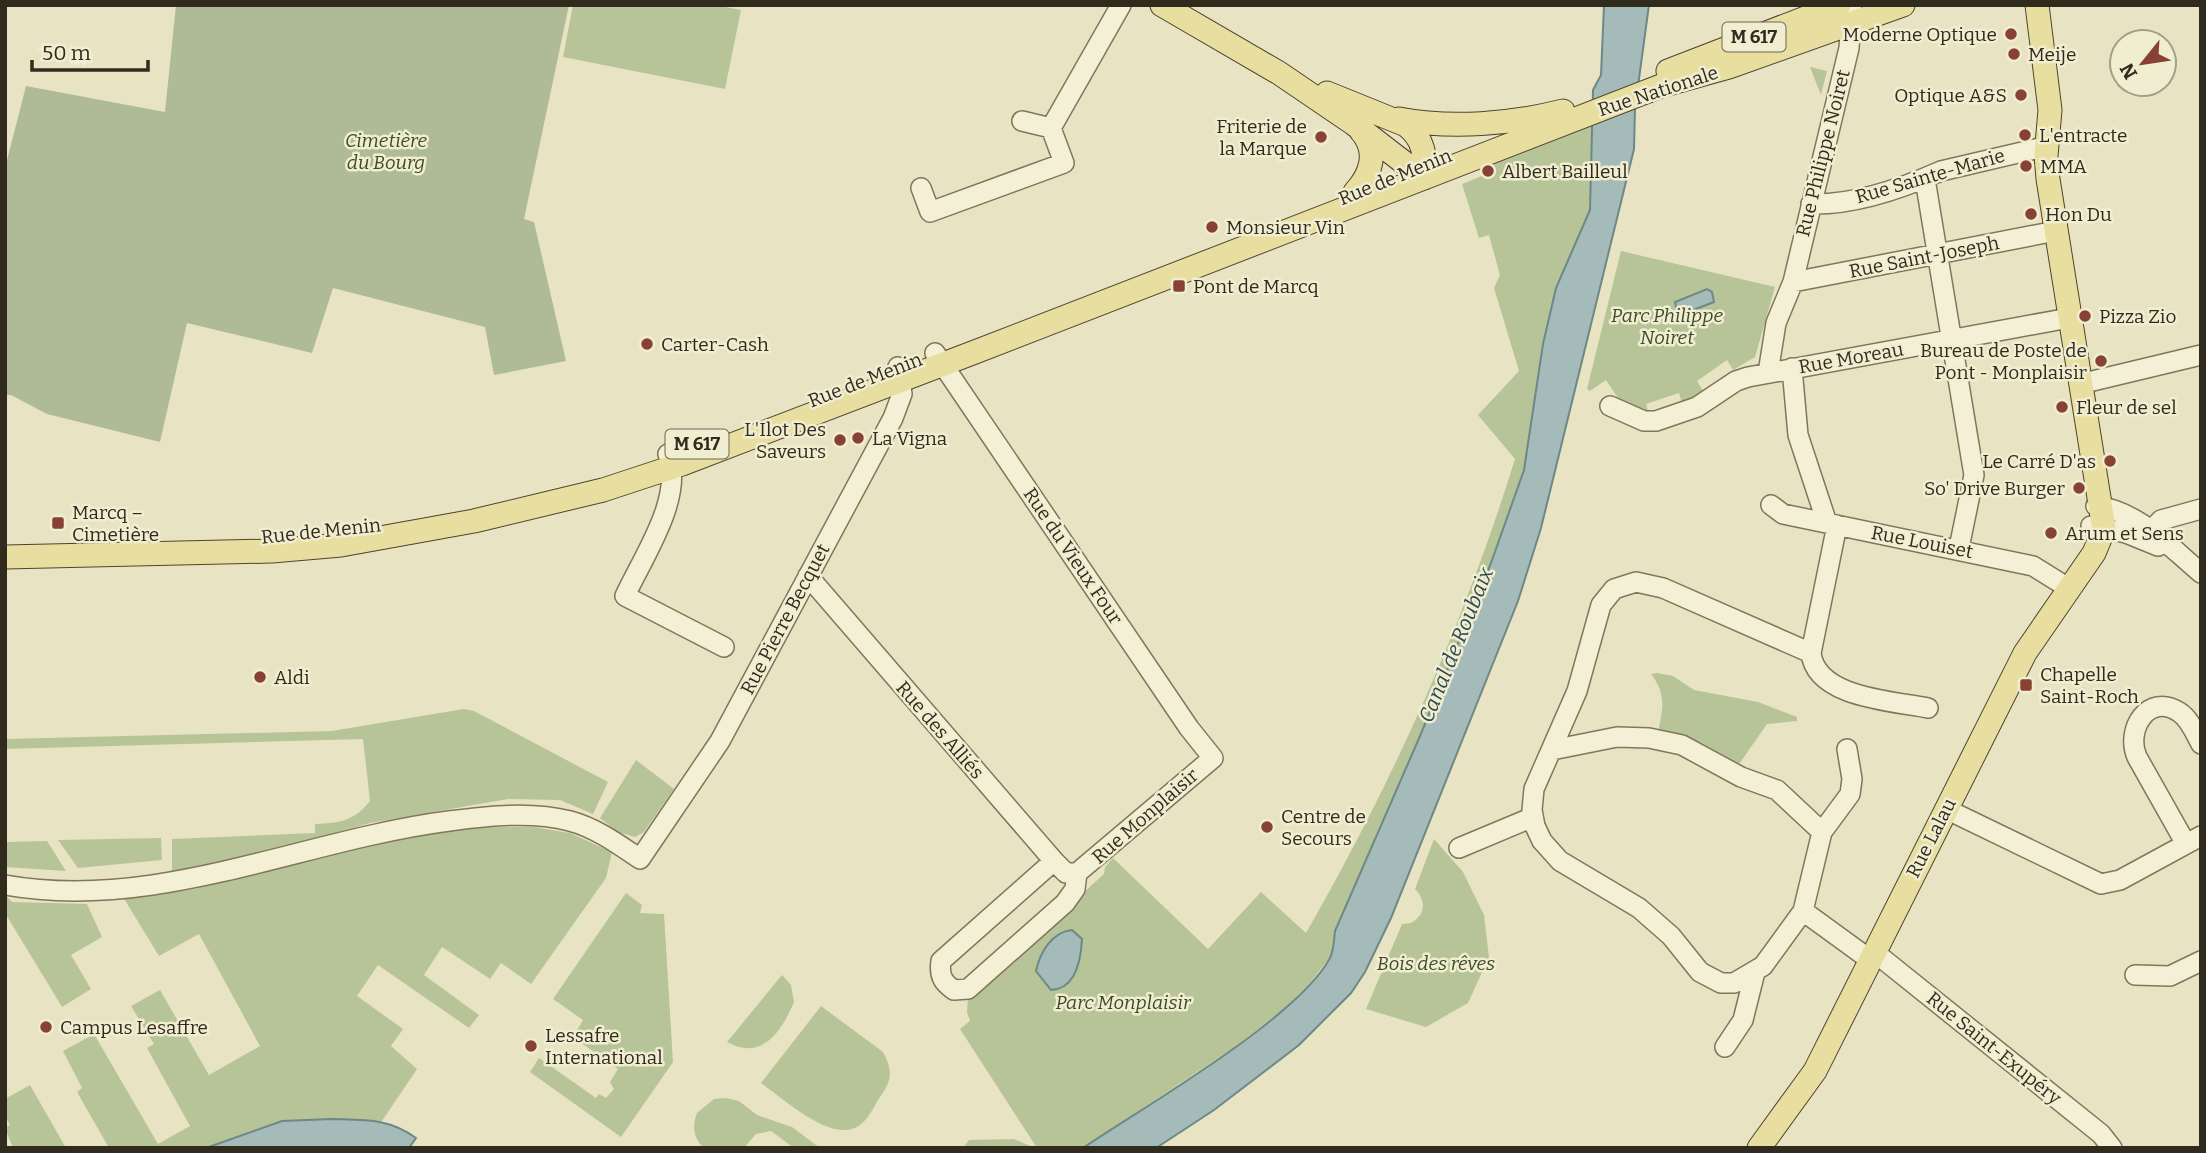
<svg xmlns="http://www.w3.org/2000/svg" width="2206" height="1153" viewBox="0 0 2206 1153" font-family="Bitter,serif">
<rect width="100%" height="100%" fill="#e8e4c3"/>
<path fill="#b7c498" d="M573,5H715L741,10L725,89L563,57Z
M1810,67L1827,71L1821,95Z
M1592,125L1590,210L1556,288L1543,344L1524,470L1491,563L1420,736L1335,931L1331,956L1309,984L1284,1009L1233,1048L1083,1148H1037L960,1029L970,1021L967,1012L968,997L1104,874L1105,867L1113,858L1208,949L1261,892L1306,933C1392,783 1464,624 1515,459L1478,415L1519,371L1494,288L1500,275L1489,235L1479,238L1462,184L1489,173L1488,165Z
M1621,251L1775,287L1755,357L1733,370L1727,360L1697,381L1703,391L1682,403L1679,393L1646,404L1649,414L1618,398L1606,380L1590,391L1587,389Z
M1657,673L1673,676L1694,690L1758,702L1797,717V721L1767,724L1735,770L1734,761L1700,742L1666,731L1657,737C1662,712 1668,696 1651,674Z
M464,709L474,711L608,782L593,814L560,800L508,799L370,823L232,862L172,873V839L315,833V824C340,823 354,821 370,801L363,739L5,749V739L332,731Z
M636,760L674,789L644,832L635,837L618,832L600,818Z
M461,827H534L570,833L612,852L606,878L531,984L501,963L490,979L442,947L424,975L479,1015L469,1028L378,965L357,996L403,1029L391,1046L417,1069L382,1121H282L206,1148H109L77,1092L82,1088L63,1051L94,1034L158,1144L190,1126L147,1048L154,1044L131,1006L160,990L209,1075L260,1046L199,934L159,956L123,897L191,890L384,842Z
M161,838L162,860L78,868L58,840Z
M1434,839L1463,872L1484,915L1489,957L1468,1003L1426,1027L1366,1009L1402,924L1411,923C1425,915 1427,901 1415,889Z
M47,841L66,871L5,867V842Z
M626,893L642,905L640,913L664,914L673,1062L621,1137L530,1072L539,1058L596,1098L599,1094L606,1098L614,1089L610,1082L618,1069L573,1037L583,1020L553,999Z
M5,895L12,902L87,904L102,937L71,955L91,989L62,1007L5,913Z
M782,975L791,985L794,1002C781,1033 761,1061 727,1042Z
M821,1006L883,1052C893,1070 892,1081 880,1097C874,1106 869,1118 861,1124C835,1147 783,1098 761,1083Z
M30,1085L66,1148H13L5,1128L10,1125L5,1116V1099Z
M726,1098L739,1101L757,1115L792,1127L820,1148H794L771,1131L756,1134L744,1148H704C693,1138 692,1126 697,1113L714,1099Z
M1014,1139L1035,1148H963L969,1140Z"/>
<path fill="#afba97" d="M176,5H569L524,219L534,222L566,361L494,375L485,327L333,288L312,353L187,323L160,442L47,414L11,395H5V168L26,86L165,112Z"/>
<path fill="#a4bbb9" stroke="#6d8886" stroke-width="2" d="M1604,5H1649L1635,108L1634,149L1541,528L1518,601L1391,918L1365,972L1351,993L1299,1045L1214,1110L1156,1148H1083C1145,1106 1297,1019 1330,958C1334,950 1334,939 1335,931L1420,736L1491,563L1524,470L1543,344L1556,288L1590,210L1593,90L1601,75Z
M1707,289L1712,292L1714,302L1678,316L1675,302Z
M1072,930L1082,939C1081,959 1076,989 1051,990L1036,971C1040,952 1052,932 1072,930Z
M332,1119C364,1120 389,1118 416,1138L409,1148H206L282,1121Z"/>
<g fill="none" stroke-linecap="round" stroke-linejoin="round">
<defs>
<path id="minor" d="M1022,121L1051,128L1121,5
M1925,179L1974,475L1959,548
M921,188L930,212L1064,163L1051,128
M1811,204C1853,205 1903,188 1941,171L2048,146
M1793,282L2056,231
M935,353L1189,728L1213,758L1077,873
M1792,368L1798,435L1827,523
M1768,373L1776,323L1793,282L1849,48L1852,5
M2080,384L2201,355
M1610,406L1644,421H1656L1697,407L1736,381L1748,377L2069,318
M668,454C684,498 644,555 625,596L724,647
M1771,505L1783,514L2033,566L2070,589
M2096,506C2138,511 2170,547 2201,573
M1837,525L1811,653C1816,698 1893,701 1928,708
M2091,526L2126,533L2158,546
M2143,539L2161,520L2201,509
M808,576L1054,861L1066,873H1077
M1811,653L1663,588L1636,582L1614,589L1601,605L1577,691L1534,789L1532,810L1535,826L1542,841L1560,861L1639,908L1671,936L1700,972L1721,983H1734L1763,966L1803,911L1822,832L1850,794L1852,779L1847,749
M1552,750L1617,737L1649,738L1682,745L1741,777L1777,790L1822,832
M1946,809L2101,884L2120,880L2201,836
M2186,844L2137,757C2125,730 2148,692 2179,712C2190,719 2195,733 2201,744
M1459,848L1533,817
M1054,861L941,961C939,975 942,982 954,990L968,989L1065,903L1075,889L1077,873
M5,885C156,912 302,840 449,821C488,816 531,811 570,821C596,828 618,844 640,859L720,741L893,418L902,394L898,367
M1803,911L1869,959
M1873,951L2101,1134L2112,1148
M2135,975L2170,976L2201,961
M1725,1047L1743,1020L1755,972"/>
<path id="major" d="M1162,5L1279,73L1354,124L1424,178
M1668,71L1839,5
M1327,93L1406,125C1425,140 1425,155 1424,178
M1399,119C1451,129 1512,124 1563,111
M1355,192C1371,175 1379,151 1361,131
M5,557L272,551L341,545L474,521L603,490L682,464L975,352L1661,86L1729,67L1903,5
M1759,1148L1815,1071L2025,653L2094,553L2104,529L2048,179L2046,156L2050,110L2037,5"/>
</defs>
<use href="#minor" stroke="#80765c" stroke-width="22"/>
<use href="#major" stroke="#4e4330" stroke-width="25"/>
<use href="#minor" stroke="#f4f0d5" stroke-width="19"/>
<use href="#major" stroke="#e7de9f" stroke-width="23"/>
</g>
<g fill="#874233" stroke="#f0edd1" stroke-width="2.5">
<circle cx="2011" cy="34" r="7"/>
<circle cx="2014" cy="54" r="7"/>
<circle cx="2021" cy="95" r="7"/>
<circle cx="2025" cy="135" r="7"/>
<circle cx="1321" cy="137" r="7"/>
<circle cx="2026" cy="166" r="7"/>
<circle cx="1488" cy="171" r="7"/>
<circle cx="2031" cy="214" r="7"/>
<circle cx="1212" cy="227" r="7"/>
<rect x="1172" y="279" width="14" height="14" rx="3.5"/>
<circle cx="2085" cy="316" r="7"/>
<circle cx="647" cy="344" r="7"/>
<circle cx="2101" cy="361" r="7"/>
<circle cx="2062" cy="407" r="7"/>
<circle cx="858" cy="438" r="7"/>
<circle cx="840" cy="440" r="7"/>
<circle cx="2110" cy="461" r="7"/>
<circle cx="2079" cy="488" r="7"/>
<rect x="51" y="516" width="14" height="14" rx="3.5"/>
<circle cx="2051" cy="533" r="7"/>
<circle cx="260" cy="677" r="7"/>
<rect x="2019" y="678" width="14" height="14" rx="3.5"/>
<circle cx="1267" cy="827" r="7"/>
<circle cx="46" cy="1027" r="7"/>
<circle cx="531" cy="1046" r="7"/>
</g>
<g text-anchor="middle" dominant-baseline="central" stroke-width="5" stroke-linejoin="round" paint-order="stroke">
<g fill="#f0edd1" stroke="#6a6554" stroke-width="2">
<rect x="1722.5" y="22.5" width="63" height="29" rx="5"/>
<rect x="665.5" y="429.5" width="63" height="29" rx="5"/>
</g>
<g font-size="18" font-weight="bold" fill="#312b1e">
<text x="1754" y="37">M 617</text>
<text x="697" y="444">M 617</text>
</g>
<g font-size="19" fill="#312b1e" stroke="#f0edd1" text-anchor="start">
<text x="1997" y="34" text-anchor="end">Moderne Optique</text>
<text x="2028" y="54">Meije</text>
<text x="2007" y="95" text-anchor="end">Optique A&amp;S</text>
<text x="1307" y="126" text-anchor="end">Friterie de<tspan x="1307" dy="22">la Marque</tspan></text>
<text x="2039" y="135">L'entracte</text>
<text x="2040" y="166">MMA</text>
<text x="1502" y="171">Albert Bailleul</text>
<text x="2045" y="214">Hon Du</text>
<text x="1226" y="227">Monsieur Vin</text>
<text x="1193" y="286">Pont de Marcq</text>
<text x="2099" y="316">Pizza Zio</text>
<text x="661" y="344">Carter-Cash</text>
<text x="2087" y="350" text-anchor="end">Bureau de Poste de<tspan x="2087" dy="22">Pont - Monplaisir</tspan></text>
<text x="2076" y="407">Fleur de sel</text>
<text x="826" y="429" text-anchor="end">L'Ilot Des<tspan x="826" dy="22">Saveurs</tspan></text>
<text x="872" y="438">La Vigna</text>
<text x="2096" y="461" text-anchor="end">Le Carré D'as</text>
<text x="2065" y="488" text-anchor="end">So' Drive Burger</text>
<text x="72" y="512">Marcq –<tspan x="72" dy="22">Cimetière</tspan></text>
<text x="2065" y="533">Arum et Sens</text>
<text x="2040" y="674">Chapelle<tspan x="2040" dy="22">Saint-Roch</tspan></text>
<text x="274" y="677">Aldi</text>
<text x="1281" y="816">Centre de<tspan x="1281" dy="22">Secours</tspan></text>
<text x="60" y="1027">Campus Lesaffre</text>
<text x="545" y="1035">Lessafre<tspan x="545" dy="22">International</tspan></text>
</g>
<g font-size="19" fill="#312b1e" stroke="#f0edd1">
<text transform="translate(1658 91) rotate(-18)">Rue Nationale</text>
<text transform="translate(1823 153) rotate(-76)">Rue Philippe Noiret</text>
<text transform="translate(1930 176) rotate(-16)">Rue Sainte-Marie</text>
<text transform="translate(1395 177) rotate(-22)">Rue de Menin</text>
<text transform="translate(1924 257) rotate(-11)">Rue Saint-Joseph</text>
<text transform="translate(1851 358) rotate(-10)">Rue Moreau</text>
<text transform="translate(865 380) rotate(-21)">Rue de Menin</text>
<text transform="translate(321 531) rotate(-6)">Rue de Menin</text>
<text transform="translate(1922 542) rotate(11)">Rue Louiset</text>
<text transform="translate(1073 556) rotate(56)">Rue du Vieux Four</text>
<text transform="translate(785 619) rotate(-62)">Rue Pierre Becquet</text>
<text transform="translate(940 730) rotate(49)">Rue des Alliés</text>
<text transform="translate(1145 816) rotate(-41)">Rue Monplaisir</text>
<text transform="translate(1931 838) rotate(-63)">Rue Lalau</text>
<text transform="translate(1994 1048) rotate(39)">Rue Saint-Exupéry</text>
</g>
<g font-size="19" font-style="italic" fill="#3c4b27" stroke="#f0edd1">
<text x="386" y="140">Cimetière<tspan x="386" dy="22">du Bourg</tspan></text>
<text x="1667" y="315">Parc Philippe<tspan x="1667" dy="22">Noiret</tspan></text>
<text x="1436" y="963">Bois des rêves</text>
<text x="1123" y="1002">Parc Monplaisir</text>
</g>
<g font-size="21" font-style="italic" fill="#2f4c50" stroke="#f0edd1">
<text transform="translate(1456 645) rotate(-68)">Canal de Roubaix</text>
</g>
</g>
<rect width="2206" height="1153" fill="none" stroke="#312b1e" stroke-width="14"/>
<g transform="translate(2143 63) rotate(240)"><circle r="33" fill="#f0edd1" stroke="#a49f89" stroke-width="2"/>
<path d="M0-5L12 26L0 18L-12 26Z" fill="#874233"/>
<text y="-10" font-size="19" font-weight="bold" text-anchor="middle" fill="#312b1e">N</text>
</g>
<path d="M32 60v10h116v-10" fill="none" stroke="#312b1e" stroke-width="3.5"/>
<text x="42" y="60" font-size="21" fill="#312b1e" stroke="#f0edd1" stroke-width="5" paint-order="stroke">50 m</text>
</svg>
